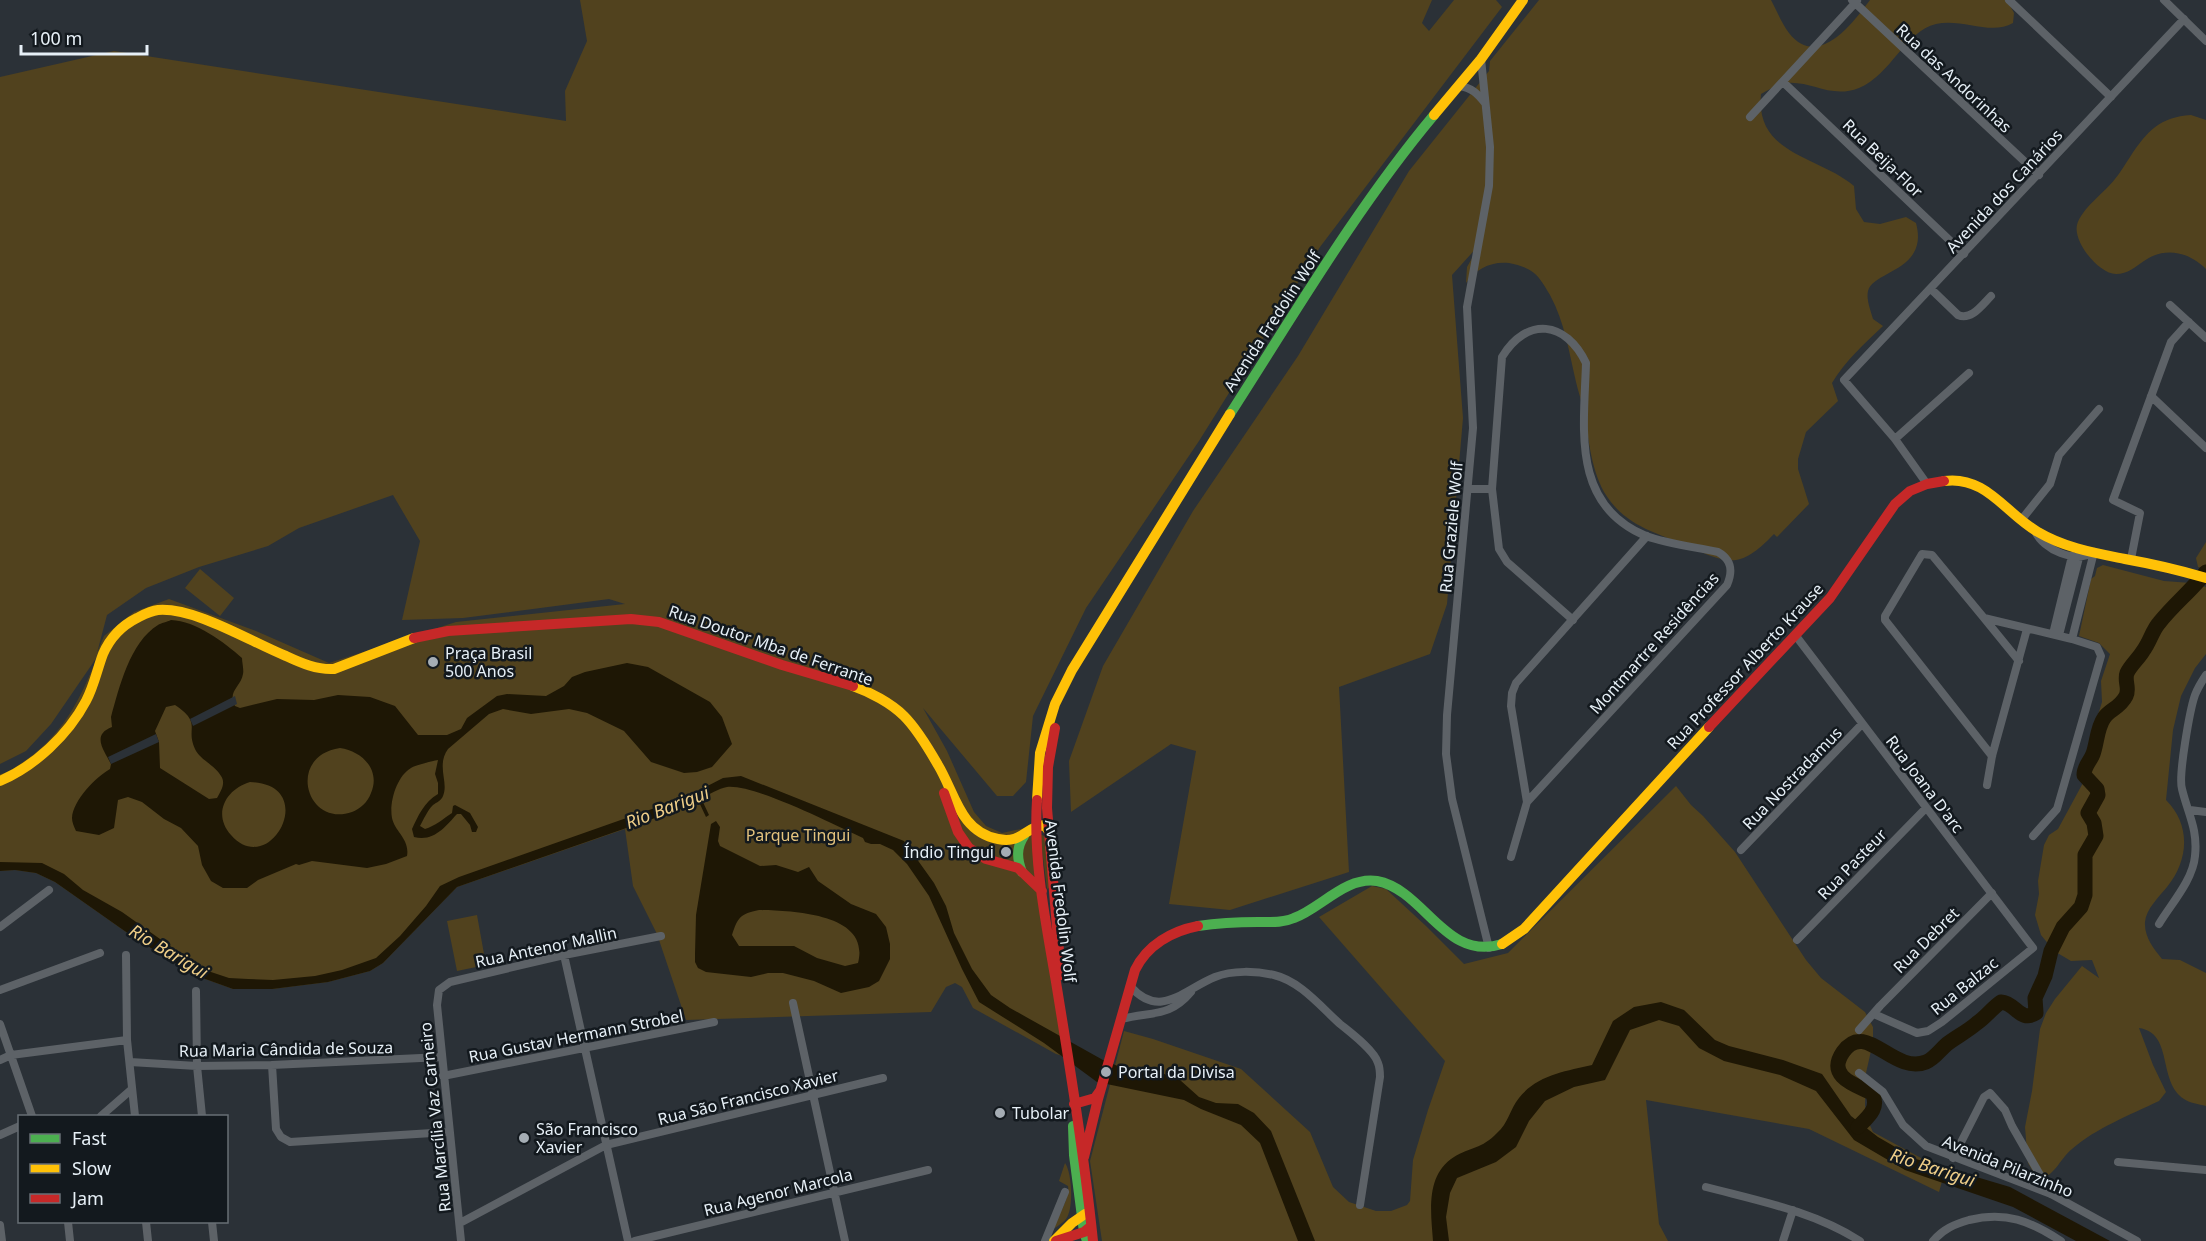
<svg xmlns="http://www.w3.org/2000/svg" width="2206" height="1241" viewBox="0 0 2206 1241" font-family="'Noto Sans',sans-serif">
<rect width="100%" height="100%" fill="#2b3137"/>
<path fill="#51421e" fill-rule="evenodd" d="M580,0H1432L1422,23L1429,31L1454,0H1496L1502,7L1320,247L1199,441L1086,608L1033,716L1026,782L1013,796H997L923,708L947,751L974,812L986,826L1002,833L1035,826L1063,1056L1056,1054L973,1008L962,987L955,983L946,987L931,1012L686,1020L657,934L633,886L625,829L457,887L383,963L370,971L328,982L272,989H233L197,976L136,939L55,882L36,873L15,870L0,871V774C8,773 14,768 20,764C61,738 80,701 97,657L51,724L26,751L0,764V77L114,51L566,121L565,91L587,41ZM393,495L420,541L402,620L463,618L609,599L625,604L456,622L329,663L256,631L169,599L134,612L104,636L97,653L107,615L146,588L199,567L268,546L299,528Z
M1539,0H1771C1777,11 1782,24 1789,33C1818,70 1853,23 1870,0H2007L2014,13L2013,23C1991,36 1962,18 1936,24C1905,31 1891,75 1859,88C1831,99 1812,81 1787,83C1777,84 1770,89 1761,94C1755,155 1819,156 1854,186L1856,209L1864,222L1880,224L1906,217L1916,223C1929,271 1874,270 1868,291C1866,300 1871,311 1873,319L1883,326C1865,343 1845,361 1832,383L1838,401L1806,432L1798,459V469L1809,504L1777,537L1774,534C1742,567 1731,566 1690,547C1656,532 1625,527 1604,492C1590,466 1589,437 1583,408C1581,399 1578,391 1576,382C1569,352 1565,323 1550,295C1545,287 1541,279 1534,273C1527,267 1518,265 1509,263C1491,261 1476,269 1466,283L1467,267L1480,244L1452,275L1463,418L1447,604L1430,654L1339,687L1349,872L1230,910L1169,904L1196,751L1171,744L1071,812L1069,761L1103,666L1193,511L1298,356L1409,171L1489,71L1490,61Z
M2191,115L2206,120V269C2189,252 2165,246 2144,261C2135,267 2128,274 2116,274C2099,274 2073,242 2077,225C2081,209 2105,192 2115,179C2121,172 2125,164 2130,157C2147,131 2160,117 2191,115Z
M2206,542V569L2198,567L2196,558Z
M2103,565L2164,581L2191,583L2206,587V654L2195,668L2181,696L2173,730L2166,800C2191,825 2189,860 2167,887C2159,897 2146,909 2145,922C2144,937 2154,949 2162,959L2180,960L2206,973V1106C2199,1104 2189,1103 2184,1099C2157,1081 2174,1033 2139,1028L2153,1065L2166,1092L2159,1101C2130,1115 2096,1128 2072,1149C2059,1160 2055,1176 2038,1180L2028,1163L2025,1127L2032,1091L2040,1029L2046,1013L2055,999L2082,966L2099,978L2092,960L2071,961L2054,951L2041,935L2035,915L2039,894L2038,881L2044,845L2049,835L2058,829L2084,781L2091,738L2102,702L2101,681L2110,654L2099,643L2079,636L2091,579L2095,576L2097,568Z
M200,569L234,598L220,616L185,588Z
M1676,786L1691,805L1703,816L1735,852L1806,960L1821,978L1865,1012L1873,1027V1042L1866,1073L1865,1105L1867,1119L1873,1132L1945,1171L1939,1192L1809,1129L1646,1100L1659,1224L1668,1241H1102L1090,1161L1124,1031L1153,1039L1241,1069L1310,1132L1333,1187L1349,1202L1376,1211H1391L1407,1205L1410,1201L1413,1160L1428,1110L1445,1061L1319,917L1372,886L1386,889L1426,926L1464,964L1508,953Z
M1040,834L1046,837L1050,887L1047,889Z
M477,915L486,965L457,971L447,921Z
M1065,1163C1072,1172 1074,1209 1066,1219C1064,1222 1059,1225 1055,1228H1053C1058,1215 1070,1199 1068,1186L1059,1181Z"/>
<path fill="#1e1705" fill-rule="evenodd" d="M171,620C196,621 224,642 242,658C242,663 244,669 243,674C241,687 227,691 235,706L240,708L277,699L314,700L338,695L370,697L395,706L418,735H447L461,729L467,718L497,696L507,694L546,696L564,686L572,677L585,672L627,663L648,667L710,702L722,717L732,744L712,767L697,772L684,773L651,762L624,731L587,713L569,709L531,714L503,709L489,714L448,749C436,766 449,782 443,796C441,801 437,802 433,805C427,811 424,819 420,826L425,829C435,826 443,819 452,813L453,806L455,805L470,813L478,827L476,832H472L470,825L461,814H457C445,827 434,842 414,837L412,829C418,816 424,802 438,794V783L435,774L438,760C433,761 415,765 411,768C397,776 389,802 392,818C395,832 410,839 407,856L386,864L367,868L312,861L299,865L296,864L258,880L247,888H223L211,881L202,865L198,846L181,828L164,819L142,802L128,797L118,800L114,828L99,835L76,831C74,827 72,822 72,818C73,800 96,777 110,769L111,764C104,750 91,735 112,727L111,717C119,688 130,642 158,625C161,623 167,622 171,620ZM175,705C203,724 185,727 195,749C200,760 215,765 221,776C226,783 221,791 217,798L209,799L160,768L159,742L155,731L166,707ZM340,748C362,751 381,770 371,793C368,802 360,809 352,812C306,828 286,756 340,748ZM250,782C321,784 270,880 231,835C212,814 226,789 250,782Z
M741,776L904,841L934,883L946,906L954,933L972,969L991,995L1010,1008L1103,1060L1135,1073L1159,1072L1180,1080L1199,1097L1216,1103L1238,1104L1254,1113L1271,1131L1315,1241H1298L1260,1143L1241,1125L1201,1109L1184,1100L1097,1082L1044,1043L979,1002L962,969L929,896L907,864L893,850L880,844H871L865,842L863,838C834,825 755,784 727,787C719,788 709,795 701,798L709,815L706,817L698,800L678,810L457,887L383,963L370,971L328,982L272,989H233L197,976L136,939L55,882L36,873L15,870L0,871V862L42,863L64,874L83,890L122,912L191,961L211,972L229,978L248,979L273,980L315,976L342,970L376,958L400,936L426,906L440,886L459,877L686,797L723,778Z
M716,821L720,827L718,841L720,846L760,866L776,865L798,872L809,867L818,881L851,904L876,914L886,927L890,944V959L879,981L869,987L841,993L814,981L783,973H768L751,977L706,972L698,968L695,962V954L696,915L711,824ZM759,910C792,911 871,913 858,963L845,966L817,958L794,946H739L732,935C738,917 740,914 759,910Z
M1661,1002L1684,1010L1715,1040L1729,1046L1783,1060L1822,1074L1851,1116L1878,1137L1916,1159L2010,1187L2110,1241H2076L2013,1207L1905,1170L1854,1140L1816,1091L1780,1075L1724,1061L1699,1048L1679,1026L1659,1020L1630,1030L1605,1080L1574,1087L1545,1101L1529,1121L1516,1147L1496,1162L1457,1178L1450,1193L1446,1217L1449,1241H1433C1431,1213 1425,1175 1454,1157C1470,1147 1482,1149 1497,1133C1508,1124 1510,1109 1519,1098C1537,1075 1566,1071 1592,1065L1613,1021L1634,1007Z"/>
<path fill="#2b3137" d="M235,696L237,704L193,726L190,719Z
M156,734L159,742L111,764L108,757Z"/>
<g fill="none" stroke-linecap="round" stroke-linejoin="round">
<path stroke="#1e1705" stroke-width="15" d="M1858,1127C1868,1117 1880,1108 1872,1093C1856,1085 1826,1077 1843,1052C1866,1019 1893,1075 1926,1062C1934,1059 1940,1050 1947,1044C1956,1037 1968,1031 1977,1023C1986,1017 1992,1008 2001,1002C2016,1003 2020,1023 2036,1013L2035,998L2045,976L2051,951L2063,927L2081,907L2085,895V855L2096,836L2094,823L2088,813L2098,795L2097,789L2084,775C2084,766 2090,762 2093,754C2097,743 2097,728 2104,718C2109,710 2120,708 2126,696C2130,688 2124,681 2127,673C2130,666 2139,658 2143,651C2150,642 2152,631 2159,623C2174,604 2191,591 2206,572"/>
<path stroke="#5d6267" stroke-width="8" d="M1852,0L2039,175
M2009,0L2111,97
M2164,0L2206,41
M1481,59L1490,147L1489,186L1467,307L1473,428L1447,715L1446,754L1452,799L1489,948
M1783,82L1964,254
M1459,86C1472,88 1477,93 1485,103
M1750,117L1857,1
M1931,289L1958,315C1971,321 1982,305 1991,296
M2170,305L2206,338
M2151,396L2206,448
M1895,439L1969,373
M1927,484L1895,439L1844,380L2184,19
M1468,489H1492
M2022,519L2050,484L2059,455L2099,409
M2035,531C2043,550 2076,564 2094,552
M2131,559L2140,513L2113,500L2171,342L2189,322
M1984,618L2019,661
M2053,634L2072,556
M2059,635L2081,550
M1796,636L2033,948L1942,1022L1928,1031L1917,1033L1874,1014
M2072,639L2094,552
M1992,756L1885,620V616L1922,554L1932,555L1984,618L2072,639L2097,647L2101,656L2057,809L2033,836
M1987,785L1992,756L2027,629
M1527,802L1511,706L1512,693L1516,683L1647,536
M2190,810L2206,812
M1741,850L1862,724
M1511,857L1527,802L1727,585C1733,571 1732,560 1718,552C1695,547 1668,544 1646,536C1571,505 1584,429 1586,363C1566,321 1527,316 1502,357L1492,489L1499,549L1507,562L1573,620
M2159,924C2171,904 2193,880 2195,856C2198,829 2188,814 2182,789C2178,776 2190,709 2195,695C2198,687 2202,681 2206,675
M0,927L49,890
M1797,940L1926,808
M126,955L127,1040L135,1116
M564,955L628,1241
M1130,986C1160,1020 1183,990 1215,977C1232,970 1257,971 1274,975C1300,981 1321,1007 1340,1024C1351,1033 1374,1050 1378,1063C1380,1068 1380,1073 1380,1077L1360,1205
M0,990L100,953
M196,991L197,1066L202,1116
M793,1003L845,1241
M1121,1019C1152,1011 1169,1018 1191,992
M0,1024L32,1116
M1859,1030L1880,1006L1992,893
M0,1060L11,1055L127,1040
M130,1062L197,1066L272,1065L442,1057
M272,1065L276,1129L281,1137L290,1142L448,1132
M1859,1073L1883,1092L1903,1125L1926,1146L2051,1194L2137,1241
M443,1076L714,1022
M101,1116L132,1089
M0,1135L20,1126
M1953,1158L1984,1097L1990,1093L2005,1110L2012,1126L2051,1194
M2118,1162L2206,1170
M1706,1187C1759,1201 1813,1211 1860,1241
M68,1222L70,1241
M146,1222L148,1241
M212,1222L214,1241
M460,1223L606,1145L883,1078
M0,1225L2,1241
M461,1241L437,1005L439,990L450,982L564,955L661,936
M635,1241L928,1170
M1045,1241L1065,1192
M1783,1241L1793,1210
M1933,1241C1943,1229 1955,1224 1969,1220C2006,1211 2030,1221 2061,1241"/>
<path stroke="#4caf50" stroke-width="10" d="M1230,414C1295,313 1357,207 1434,115
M1022,872C1017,859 1016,848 1024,836
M1198,926C1218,923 1238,922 1258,922C1270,922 1283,923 1294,918C1321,908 1346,876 1377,881C1425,890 1445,962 1502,944
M1073,1126L1074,1155L1084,1232L1087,1241"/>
<path stroke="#ffc107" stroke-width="10" d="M1434,115L1481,59L1523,0
M1944,481C1986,475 2006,514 2038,532C2065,548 2095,553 2125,559C2153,564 2179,570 2206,578
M853,686C870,692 891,703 904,716C915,727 930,751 938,765C955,793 960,832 998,839C1022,844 1025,827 1044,825L1048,830
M0,781C35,766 68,735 86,701C94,686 97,670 103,654C110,638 121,626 137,618C143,615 150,611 158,610C195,607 251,642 286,656C301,663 317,670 334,669L414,638
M1037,800L1040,753L1055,704L1072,670L1230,414
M1502,944L1524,929L1709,727
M1054,1241L1072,1223L1085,1214"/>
<path stroke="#c62828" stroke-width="10" d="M414,638L448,631L631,619L659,622L782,665L853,686
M1709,727L1830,598L1895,504L1910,491L1927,484L1944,481
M1055,728L1048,767L1047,808L1061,975
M944,793L958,832L969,848L986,859L1018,868L1042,891
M1037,800C1033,861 1046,923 1056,982C1070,1068 1084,1154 1093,1241
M1074,1104L1095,1098L1100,1091
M1084,1157L1098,1099L1135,970C1147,945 1172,931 1198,926
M1056,1241L1084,1232L1089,1228"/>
</g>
<g fill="#a5adb4" stroke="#13191e" stroke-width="2">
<circle cx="433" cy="662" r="6"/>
<circle cx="1006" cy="852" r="6"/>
<circle cx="1106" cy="1072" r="6"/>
<circle cx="1000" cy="1113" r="6"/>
<circle cx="524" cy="1138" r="6"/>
</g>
<g text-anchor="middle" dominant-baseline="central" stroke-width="5" stroke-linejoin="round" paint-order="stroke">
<g font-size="16" fill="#e7f0f7" stroke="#13191e">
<text transform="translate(1954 78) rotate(43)">Rua das Andorinhas</text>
<text transform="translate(1883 158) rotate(44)">Rua Beija-Flor</text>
<text transform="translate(2004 191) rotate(-47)">Avenida dos Canários</text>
<text transform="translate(1272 321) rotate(-57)">Avenida Fredolin Wolf</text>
<text transform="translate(1451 527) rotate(-85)">Rua Graziele Wolf</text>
<text transform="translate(1654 643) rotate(-48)">Montmartre Residências</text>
<text transform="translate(771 645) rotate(19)">Rua Doutor Mba de Ferrante</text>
<text transform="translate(1745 666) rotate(-47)">Rua Professor Alberto Krause</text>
<text transform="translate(1792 778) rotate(-46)">Rua Nostradamus</text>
<text transform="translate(1925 784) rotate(53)">Rua Joana D'arc</text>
<text transform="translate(1852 864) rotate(-46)">Rua Pasteur</text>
<text transform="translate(1061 901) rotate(83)">Avenida Fredolin Wolf</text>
<text transform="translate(1926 940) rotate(-45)">Rua Debret</text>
<text transform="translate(546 947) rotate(-12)">Rua Antenor Mallin</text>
<text transform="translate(1964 986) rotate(-39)">Rua Balzac</text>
<text transform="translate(576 1036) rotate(-11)">Rua Gustav Hermann Strobel</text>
<text transform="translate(286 1049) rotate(-1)">Rua Maria Cândida de Souza</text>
<text transform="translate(748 1097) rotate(-14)">Rua São Francisco Xavier</text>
<text transform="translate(435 1117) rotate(-96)">Rua Marcília Vaz Carneiro</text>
<text transform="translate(2008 1166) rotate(22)">Avenida Pilarzinho</text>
<text transform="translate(778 1192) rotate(-14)">Rua Agenor Marcola</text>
</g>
<g font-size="16" fill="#e7f0f7" stroke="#13191e" text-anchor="start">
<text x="445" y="653">Praça Brasil<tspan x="445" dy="18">500 Anos</tspan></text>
<text x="994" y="852" text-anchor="end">Índio Tingui</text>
<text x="1118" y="1072">Portal da Divisa</text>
<text x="1012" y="1113">Tubolar</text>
<text x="536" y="1129">São Francisco<tspan x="536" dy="18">Xavier</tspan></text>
</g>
<g font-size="16" fill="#e4c37d" stroke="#13191e">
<text x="798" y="835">Parque Tingui</text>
</g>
<g font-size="18" font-style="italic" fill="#efce88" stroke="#13191e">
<text transform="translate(667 807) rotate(-21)">Rio Barigui</text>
<text transform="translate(169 951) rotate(31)">Rio Barigui</text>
<text transform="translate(1933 1167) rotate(18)">Rio Barigui</text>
</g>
</g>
<rect x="18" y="1115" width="210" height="108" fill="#13191e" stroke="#686f75" stroke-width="1.5"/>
<rect x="30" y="1134" width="30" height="9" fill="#4caf50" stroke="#686f75" stroke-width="1.5"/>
<text x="72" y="1145" font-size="18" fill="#e7f0f7">Fast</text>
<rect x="30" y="1164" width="30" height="9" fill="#ffc107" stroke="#686f75" stroke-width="1.5"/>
<text x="72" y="1175" font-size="18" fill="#e7f0f7">Slow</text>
<rect x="30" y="1194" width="30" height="9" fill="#c62828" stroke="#686f75" stroke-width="1.5"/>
<text x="72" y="1205" font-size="18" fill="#e7f0f7">Jam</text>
<path d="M21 45v9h126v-9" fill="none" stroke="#e7f0f7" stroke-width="3"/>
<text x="30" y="45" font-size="18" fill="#e7f0f7" stroke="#13191e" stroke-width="4.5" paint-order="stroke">100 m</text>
</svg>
